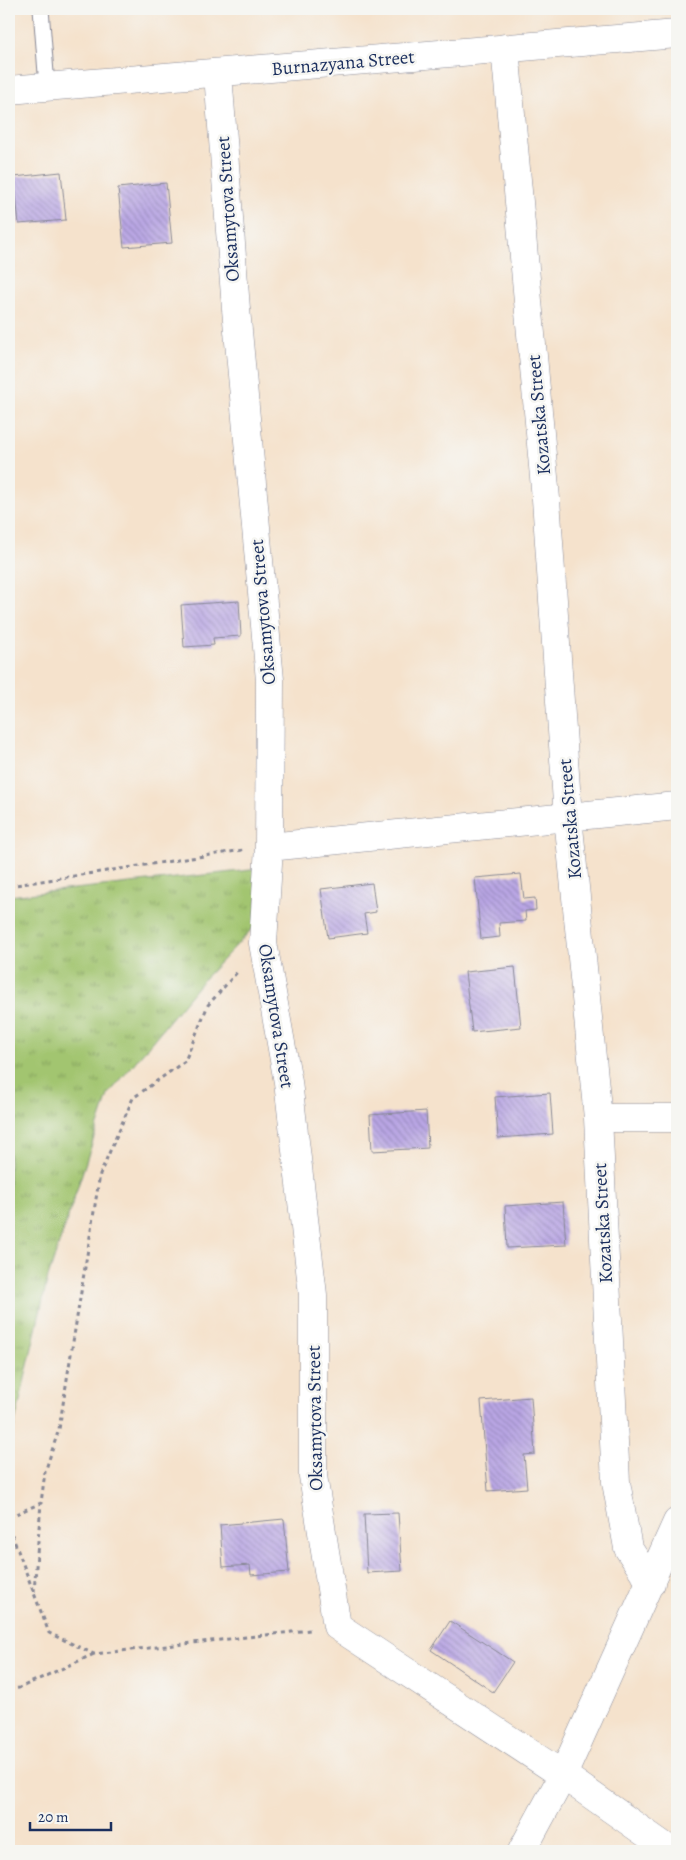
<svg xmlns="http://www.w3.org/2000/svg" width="686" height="1860" viewBox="0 0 686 1860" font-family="Alegreya,serif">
<defs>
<pattern id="grass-tufts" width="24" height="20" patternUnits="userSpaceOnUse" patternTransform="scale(1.25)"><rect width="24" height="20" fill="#a2c56f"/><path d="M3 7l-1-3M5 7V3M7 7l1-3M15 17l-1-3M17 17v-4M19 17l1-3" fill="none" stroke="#83a05e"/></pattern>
<pattern id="building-back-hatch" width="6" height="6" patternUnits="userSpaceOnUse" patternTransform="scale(1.25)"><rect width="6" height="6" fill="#b9a6e4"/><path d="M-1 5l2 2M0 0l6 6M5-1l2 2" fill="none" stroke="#9688bc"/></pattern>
</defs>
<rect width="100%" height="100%" fill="#f6f6f2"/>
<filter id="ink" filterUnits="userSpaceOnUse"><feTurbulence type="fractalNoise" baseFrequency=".02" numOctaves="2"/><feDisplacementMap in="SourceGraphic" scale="10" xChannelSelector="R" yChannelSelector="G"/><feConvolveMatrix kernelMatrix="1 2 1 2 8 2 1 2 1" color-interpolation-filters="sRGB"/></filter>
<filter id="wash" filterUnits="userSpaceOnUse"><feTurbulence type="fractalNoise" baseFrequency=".0096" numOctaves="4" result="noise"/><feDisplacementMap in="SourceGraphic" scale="20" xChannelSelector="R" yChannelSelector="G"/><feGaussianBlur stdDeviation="1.12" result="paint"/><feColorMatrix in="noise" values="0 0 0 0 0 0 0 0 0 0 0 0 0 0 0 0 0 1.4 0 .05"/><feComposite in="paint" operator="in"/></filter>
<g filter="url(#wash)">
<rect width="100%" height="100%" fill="#f5e2cc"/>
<path fill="url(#grass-tufts)" stroke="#5e7a66" d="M260,869L255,926L202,981L108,1095L48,1277L9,1449V896Z"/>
<g id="blocks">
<path fill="url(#building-back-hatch)" d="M61,172L66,220L19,224L14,177Z
M166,183L172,243L124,247L118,188Z
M239,601L241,636L213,638L214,645L184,647L181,605Z
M521,874L524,899L535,898L536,910L525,911L526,921L499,923L500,937L481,939L475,878Z
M372,883L376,912L364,914L367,933L328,938L321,889Z
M515,967L521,1027L472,1032L465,972Z
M550,1093L553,1134L498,1138L495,1097Z
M426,1111L428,1148L372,1151L370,1115Z
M563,1202L566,1245L507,1248L505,1206Z
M531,1397L535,1454L524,1455L527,1488L488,1491L481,1401Z
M398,1513L402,1571L367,1573L364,1514Z
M284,1519L289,1572L251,1575L250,1565L223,1567L220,1525Z
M450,1621L513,1662L493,1692L431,1650Z"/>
</g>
</g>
<g filter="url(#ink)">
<use href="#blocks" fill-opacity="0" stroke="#888895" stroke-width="1"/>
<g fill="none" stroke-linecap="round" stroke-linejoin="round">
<defs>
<path id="lane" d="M41,9L47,86"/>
<path id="street" d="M505,48L546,499L568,817L598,1118L616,1482L628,1548L651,1583
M218,74L236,309L270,680L269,847L263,943L288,1082L313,1295V1476L337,1626L563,1775L671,1851
M9,90L677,34
M269,847L677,806
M598,1118H677
M522,1851L563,1775L677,1522"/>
</defs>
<use href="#lane" stroke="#888895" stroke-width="17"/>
<use href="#street" stroke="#888895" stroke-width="29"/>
<path stroke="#888895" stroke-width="3" stroke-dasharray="4 4" stroke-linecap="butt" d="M9,886L243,850
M9,1517L41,1503L45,1472L59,1429L100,1174L133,1098L185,1061L208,1005L239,970
M9,1527L49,1633L94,1654L310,1630
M34,1592L41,1503
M9,1689L19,1688L94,1654"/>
<use href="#lane" stroke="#fff" stroke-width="15"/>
<use href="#street" stroke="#fff" stroke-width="28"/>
</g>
</g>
<g text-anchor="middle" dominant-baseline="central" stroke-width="5" stroke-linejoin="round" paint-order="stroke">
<g font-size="19" fill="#1b2f5e" stroke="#f6f6f2">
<text transform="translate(343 63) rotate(-5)">Burnazyana Street</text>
<text transform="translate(228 209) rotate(-94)">Oksamytova Street</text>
<text transform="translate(539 415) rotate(-95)">Kozatska Street</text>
<text transform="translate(263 612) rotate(-95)">Oksamytova Street</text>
<text transform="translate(570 819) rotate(-95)">Kozatska Street</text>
<text transform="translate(276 1016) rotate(81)">Oksamytova Street</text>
<text transform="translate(603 1223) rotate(-93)">Kozatska Street</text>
<text transform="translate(315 1418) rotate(-91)">Oksamytova Street</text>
</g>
</g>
<rect width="686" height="1860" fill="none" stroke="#f6f6f2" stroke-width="30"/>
<path d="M30 1822v8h81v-8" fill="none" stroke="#1b2f5e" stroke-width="2.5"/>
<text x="38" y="1822" font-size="15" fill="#1b2f5e" stroke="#f6f6f2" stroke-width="4" paint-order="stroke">20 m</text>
</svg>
